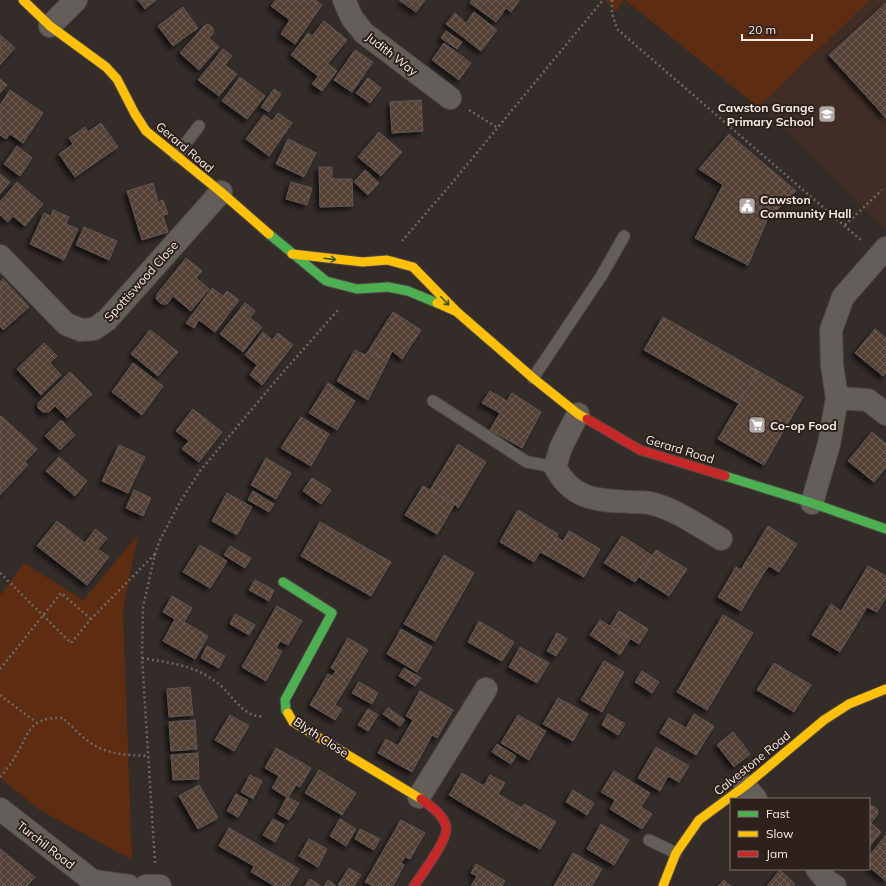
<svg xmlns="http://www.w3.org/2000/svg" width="886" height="886" viewBox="0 0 886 886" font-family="Mulish,sans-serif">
<defs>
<pattern id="building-cross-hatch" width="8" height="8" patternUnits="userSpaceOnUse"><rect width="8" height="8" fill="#544135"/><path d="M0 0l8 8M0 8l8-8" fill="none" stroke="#6d5d52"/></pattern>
<filter id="shadow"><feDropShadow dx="-3.5" dy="3.5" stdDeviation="2" flood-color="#0009"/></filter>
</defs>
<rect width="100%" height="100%" fill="#332c29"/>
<path fill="#402e26" d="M625,0H886V231L776,121Z"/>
<path fill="#5e2c10" d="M605,0H624L616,11Z
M625,0H870L758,107Z
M138,535L123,610L132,860L38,809L0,778V595L24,563L83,600Z"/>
<path fill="url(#building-cross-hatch)" stroke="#5e5754" filter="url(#shadow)" d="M138,0H156L145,9Z
M276,0H315L322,5L295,44L281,34L290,20L271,6Z
M399,0H425L416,12Z
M472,0H518L519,1L511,12L506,8L496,22L470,3Z
M886,3V118L829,55Z
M183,7L198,28L173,46L158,26Z
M474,12L497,30L481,51L446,24L455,13L466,23Z
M324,21L347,40L318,76L291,55L308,33L312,36Z
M208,24L213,28V34L209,38L219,47L199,70L180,53L204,26Z
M446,31L462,42L457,49L441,38Z
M0,35L15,48L0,65Z
M444,43L471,63L459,80L432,60Z
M223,49L232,56L225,65L237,74L219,96L198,80Z
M355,50L373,62L352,92L334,80Z
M328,64L337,71L322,91L312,84Z
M240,77L265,96L247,119L222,101Z
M368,78L381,88L370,103L356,93Z
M0,79L7,85L0,93Z
M274,89L281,94L269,112L261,107Z
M10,90L43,113L23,143L10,134L6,139L0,135V105Z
M421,100L423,131L392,133L390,102Z
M278,113L292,123L269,156L246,139L264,115L272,121Z
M101,123L118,147L75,177L59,154L73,144L69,138L85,127L88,132Z
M379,132L402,152L381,176L358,157Z
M729,134L796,191L767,220L748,265L695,238L723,185L699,169Z
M288,139L316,153L304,177L276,164Z
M17,146L32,158L20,176L4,164Z
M319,167H332V179H352L353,206L320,207Z
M365,170L379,183L368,195L354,182Z
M0,174L10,182L0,194Z
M17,182L43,204L25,226L13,216L8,222L0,215V202Z
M291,182L312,188L307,205L286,199Z
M153,183L158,202L163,200L168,214L163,215L168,232L142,240L127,191Z
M53,210L69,217L66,224L78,229L64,260L30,244L44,213L51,216Z
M84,227L117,241L109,260L76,245Z
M186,258L202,271L196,278L209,289L191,311L173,296L167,304H161L156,299L157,294Z
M3,279L29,307L3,330L0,326V282Z
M212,288L223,296L227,291L239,300L215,332L199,320L194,328L186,323Z
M245,303L255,311L250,318L262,327L243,352L220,334Z
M393,312L421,330L402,359L392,351L387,362L369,350Z
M663,317L758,371L738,403L644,350Z
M875,329L886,338V372L883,376L855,353Z
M150,330L178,352L158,376L131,354Z
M263,332L272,340L278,333L293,345L262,385L250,375L257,365L245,355Z
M44,343L57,356L50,363L61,375L41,395L17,369Z
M355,350L365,355L369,350L387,362L368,400L337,381Z
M133,363L163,386L142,415L112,392Z
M758,371L803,397L764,465L718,439Z
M70,372L92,394L67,418L55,406L49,412H43L38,408V403Z
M328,383L355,401L337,430L309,413Z
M490,391L507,401L512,393L541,412L522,448L490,430L500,413L482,403Z
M193,409L222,432L199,462L182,449L189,441L176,431Z
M1,416L37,449L25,462L28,465L0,495V418Z
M301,417L329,434L311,466L281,448Z
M61,420L75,435L60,450L45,436Z
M872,432L886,444V467L874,482L848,461Z
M458,444L486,462L458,508L455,504L430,490Z
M119,445L145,457L128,493L102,481Z
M59,457L87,481L75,496L46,471Z
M266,458L291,473L276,499L251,485Z
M312,478L331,490L321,504L303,491Z
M423,486L455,504L437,534L405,515Z
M134,490L151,498L143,516L126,508Z
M253,491L274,504L269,512L248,500Z
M227,493L252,507L237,535L212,521Z
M518,510L558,534L546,555L540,552L534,562L500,542Z
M57,521L85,543L95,529L107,538L98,549L109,557L87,585L37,546Z
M320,522L391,562L371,596L301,556Z
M768,526L797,544L779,572L769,566L763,574L745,563Z
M569,531L600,549L584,577L546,555L556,537L563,541Z
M622,536L653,556L635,582L604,563Z
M200,545L227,561L210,588L183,572Z
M230,546L251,558L245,568L224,555Z
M656,550L687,569L669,596L639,577Z
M444,555L474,573L435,641L404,624Z
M745,563L763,574L741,611L718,597L736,567L741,570Z
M868,566L886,576V597L877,612L867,607L840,652L812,635L831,604L841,611Z
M255,580L274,590L269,601L249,590Z
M172,596L192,608L184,622L208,636L195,659L163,641L175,619L163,612Z
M277,606L302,621L288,645L280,641L276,648L282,651L266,681L242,667Z
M619,611L648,629L639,644L610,626Z
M235,614L255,625L249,635L230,624Z
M723,615L753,633L707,710L677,692Z
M600,620L630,639L620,655L590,635Z
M479,621L514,642L502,661L468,642Z
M401,629L432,647L417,672L387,654Z
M557,633L567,639L556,656L547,651Z
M348,638L368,650L335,705L342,709L335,720L310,705L328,674L332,676L336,671L331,668Z
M207,646L225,656L219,668L201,658Z
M520,647L549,663L537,683L509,667Z
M604,661L624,672L602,712L581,700Z
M774,663L811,685L794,712L757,690Z
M404,668L421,678L415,686L399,676Z
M642,671L659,682L652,693L635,682Z
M359,682L378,693L372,704L352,693Z
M190,687L193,715L169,717L167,689Z
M420,691L453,710L437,738L432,735L412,772L378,753L386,739L398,746L413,720L406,716Z
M558,698L588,714L573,741L543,724Z
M388,708L405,720L400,726L383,714Z
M368,709L378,715L368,731L358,725Z
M608,714L625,724L618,735L602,725Z
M694,714L714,726L696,755L660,733L669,718L686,728Z
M230,715L249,726L234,751L215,740Z
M518,715L546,731L529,760L501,743Z
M195,720L197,749L171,751L169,722Z
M733,732L750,754L734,767L717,745Z
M497,744L516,756L511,764L492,752Z
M656,747L689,766L679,782L668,776L660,791L638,778Z
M276,748L311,768L300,787L296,785L288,798L272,788L279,776L265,768Z
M198,753L199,779L173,780L171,755Z
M319,770L356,793L342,815L305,793Z
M614,771L650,793L641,807L652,814L642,829L610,809L615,800L601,792Z
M462,773L484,786L490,775L505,783L498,794L522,808L508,831L449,795Z
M250,775L262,781L253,799L241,792Z
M199,785L218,818L198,829L179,796Z
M573,790L594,803L587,815L566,802Z
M236,794L248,800L238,817L227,811Z
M287,797L299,803L289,820L278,814Z
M524,804L556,822L540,849L508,831Z
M869,804L877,809L878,814L871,823L881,832L869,847Z
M273,819L284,825L275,842L263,835Z
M340,819L356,829L346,846L330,836Z
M401,820L425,833L410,859L405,857L401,863L404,865L393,886H373L365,882Z
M601,824L629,840L614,865L587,849Z
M229,828L299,869L289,886H275L251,872L254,866L219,846Z
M360,829L380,839L374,850L355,839Z
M886,835V881L869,867V856Z
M309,839L327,849L318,867L299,856Z
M0,849L35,877L27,886H0Z
M573,853L602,869L592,886H554Z
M476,864L505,881L502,886H471L477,876L471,873Z
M349,868L361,875L354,886H340L338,885Z
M780,870L795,884L794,886H767Z
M310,879L321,886H305Z
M328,880L336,886H324Z
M724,880L731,886H718Z"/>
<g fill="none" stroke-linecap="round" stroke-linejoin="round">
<defs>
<path id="lane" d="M176,156L199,126
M533,378L602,275L624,236
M433,401L527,462L555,467
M649,840L676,853"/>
<path id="street" d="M344,0L352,18L364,33L450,98
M50,26L76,0
M0,256L66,324L81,330L94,329L107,320L221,192
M837,398L868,400L886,414
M578,414L561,447L555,467C573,501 598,500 631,502C637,502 644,502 650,503C675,509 699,526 721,539
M812,503L829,444L837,398L832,365L831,330L843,297L886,248
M745,786L756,799
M419,797L486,689
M0,809L93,881
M817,869L827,881L835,886
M101,886L93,881L129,886
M146,886H160"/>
<path id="fast" d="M269,234L326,281L357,289L388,287L408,291L437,303
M725,476L812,503L886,529
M283,582L332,613L285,700L286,711L288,713"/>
<path id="slow" d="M23,0L50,26L106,67L117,79L135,114L146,131L221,192L269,234
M292,254L363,262L387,260L413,267L457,312L437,303
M457,312L533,378L578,414L587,419
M288,713L293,722L421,799
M663,886L676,853L699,820L745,786L824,720L849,704L886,689"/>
<path id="jam" d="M587,419L640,450L725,476
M414,886C421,875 450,838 446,826C443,814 430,806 421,799"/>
</defs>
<use href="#lane" stroke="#4f4846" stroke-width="13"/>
<use href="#street" stroke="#4f4846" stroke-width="24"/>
<use href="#fast" stroke="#4f4846" stroke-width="11"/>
<use href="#slow" stroke="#4f4846" stroke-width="11"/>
<use href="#jam" stroke="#4f4846" stroke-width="11"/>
<path stroke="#6d6865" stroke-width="2.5" stroke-dasharray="2 3" stroke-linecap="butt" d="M612,0V13L617,29L862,241
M469,110L498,128
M845,225L882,190
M402,241L452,183L603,0
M0,573L71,643L91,619L155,554
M142,658C171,663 196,665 220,685C232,695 245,719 263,716
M0,669L61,593L91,619
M0,695L37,723
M0,777C5,771 11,764 15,757C30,732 28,717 63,718C72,726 83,739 94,745C110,755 130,755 148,756
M155,863L142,658L143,607L155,554L160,540L180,502L200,471L279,377L339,309"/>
<use href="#lane" stroke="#635e5a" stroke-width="11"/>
<use href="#street" stroke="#635e5a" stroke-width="22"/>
<use href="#fast" stroke="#4caf50" stroke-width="9"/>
<use href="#slow" stroke="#ffc107" stroke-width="9"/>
<use href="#jam" stroke="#c62828" stroke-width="9"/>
</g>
<defs><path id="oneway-shaft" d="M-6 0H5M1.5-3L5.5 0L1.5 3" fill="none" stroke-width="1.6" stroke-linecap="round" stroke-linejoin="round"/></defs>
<g stroke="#3a5a30">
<use href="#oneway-shaft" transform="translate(330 259) rotate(7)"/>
<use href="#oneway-shaft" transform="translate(445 301) rotate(46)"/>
</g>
<defs>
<symbol id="school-square" viewBox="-11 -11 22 22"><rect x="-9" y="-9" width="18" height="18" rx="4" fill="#b1a9a5" stroke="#2e211b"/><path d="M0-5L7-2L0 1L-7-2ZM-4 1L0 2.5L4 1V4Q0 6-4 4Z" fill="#fff"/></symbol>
<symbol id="civic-square" viewBox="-11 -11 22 22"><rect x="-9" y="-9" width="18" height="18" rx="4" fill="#b1a9a5" stroke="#2e211b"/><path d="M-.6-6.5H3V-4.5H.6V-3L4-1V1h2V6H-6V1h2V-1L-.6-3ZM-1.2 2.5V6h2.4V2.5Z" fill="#fff"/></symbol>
<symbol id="supermarket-square" viewBox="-11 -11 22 22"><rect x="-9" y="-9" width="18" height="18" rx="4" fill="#b1a9a5" stroke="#2e211b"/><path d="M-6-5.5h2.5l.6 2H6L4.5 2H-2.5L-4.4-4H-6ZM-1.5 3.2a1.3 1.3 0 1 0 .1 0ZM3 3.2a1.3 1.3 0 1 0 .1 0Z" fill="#fff"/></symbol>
</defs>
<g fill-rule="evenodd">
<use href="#school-square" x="817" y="104" width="20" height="20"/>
<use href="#civic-square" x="737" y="196" width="20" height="20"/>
<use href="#supermarket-square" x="747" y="415" width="20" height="20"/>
</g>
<g text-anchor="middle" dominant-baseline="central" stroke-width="4" stroke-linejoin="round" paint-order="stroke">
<g font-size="12" fill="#f5ece8" stroke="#2e211b">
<text transform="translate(392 54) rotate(38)">Judith Way</text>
<text transform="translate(185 147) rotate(40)">Gerard Road</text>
<text transform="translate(141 281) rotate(-48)">Spottiswood Close</text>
<text transform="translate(680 449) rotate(17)">Gerard Road</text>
<text transform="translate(321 737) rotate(33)">Blyth Close</text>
<text transform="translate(752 763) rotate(-39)">Calvestone Road</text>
<text transform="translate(46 845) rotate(38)">Turchil Road</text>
</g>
<g font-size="12" font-weight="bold" fill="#f5ece8" stroke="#2e211b" text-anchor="start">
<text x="814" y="107" text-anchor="end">Cawston Grange<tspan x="814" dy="14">Primary School</tspan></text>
<text x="760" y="199">Cawston<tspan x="760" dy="14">Community Hall</tspan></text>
<text x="770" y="425">Co-op Food</text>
</g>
</g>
<rect x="730" y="798" width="140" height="72" fill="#2e211b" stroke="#7e726d"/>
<rect x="738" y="811" width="20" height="6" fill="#4caf50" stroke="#7e726d"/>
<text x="766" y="818" font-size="12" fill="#f5ece8">Fast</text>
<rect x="738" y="831" width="20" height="6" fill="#ffc107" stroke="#7e726d"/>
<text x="766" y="838" font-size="12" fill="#f5ece8">Slow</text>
<rect x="738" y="851" width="20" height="6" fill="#c62828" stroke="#7e726d"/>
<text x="766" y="858" font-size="12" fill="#f5ece8">Jam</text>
<path d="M742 34v6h70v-6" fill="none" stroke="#f5ece8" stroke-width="2"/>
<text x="748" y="34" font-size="12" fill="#f5ece8" stroke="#2e211b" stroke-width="3" paint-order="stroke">20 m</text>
</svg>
